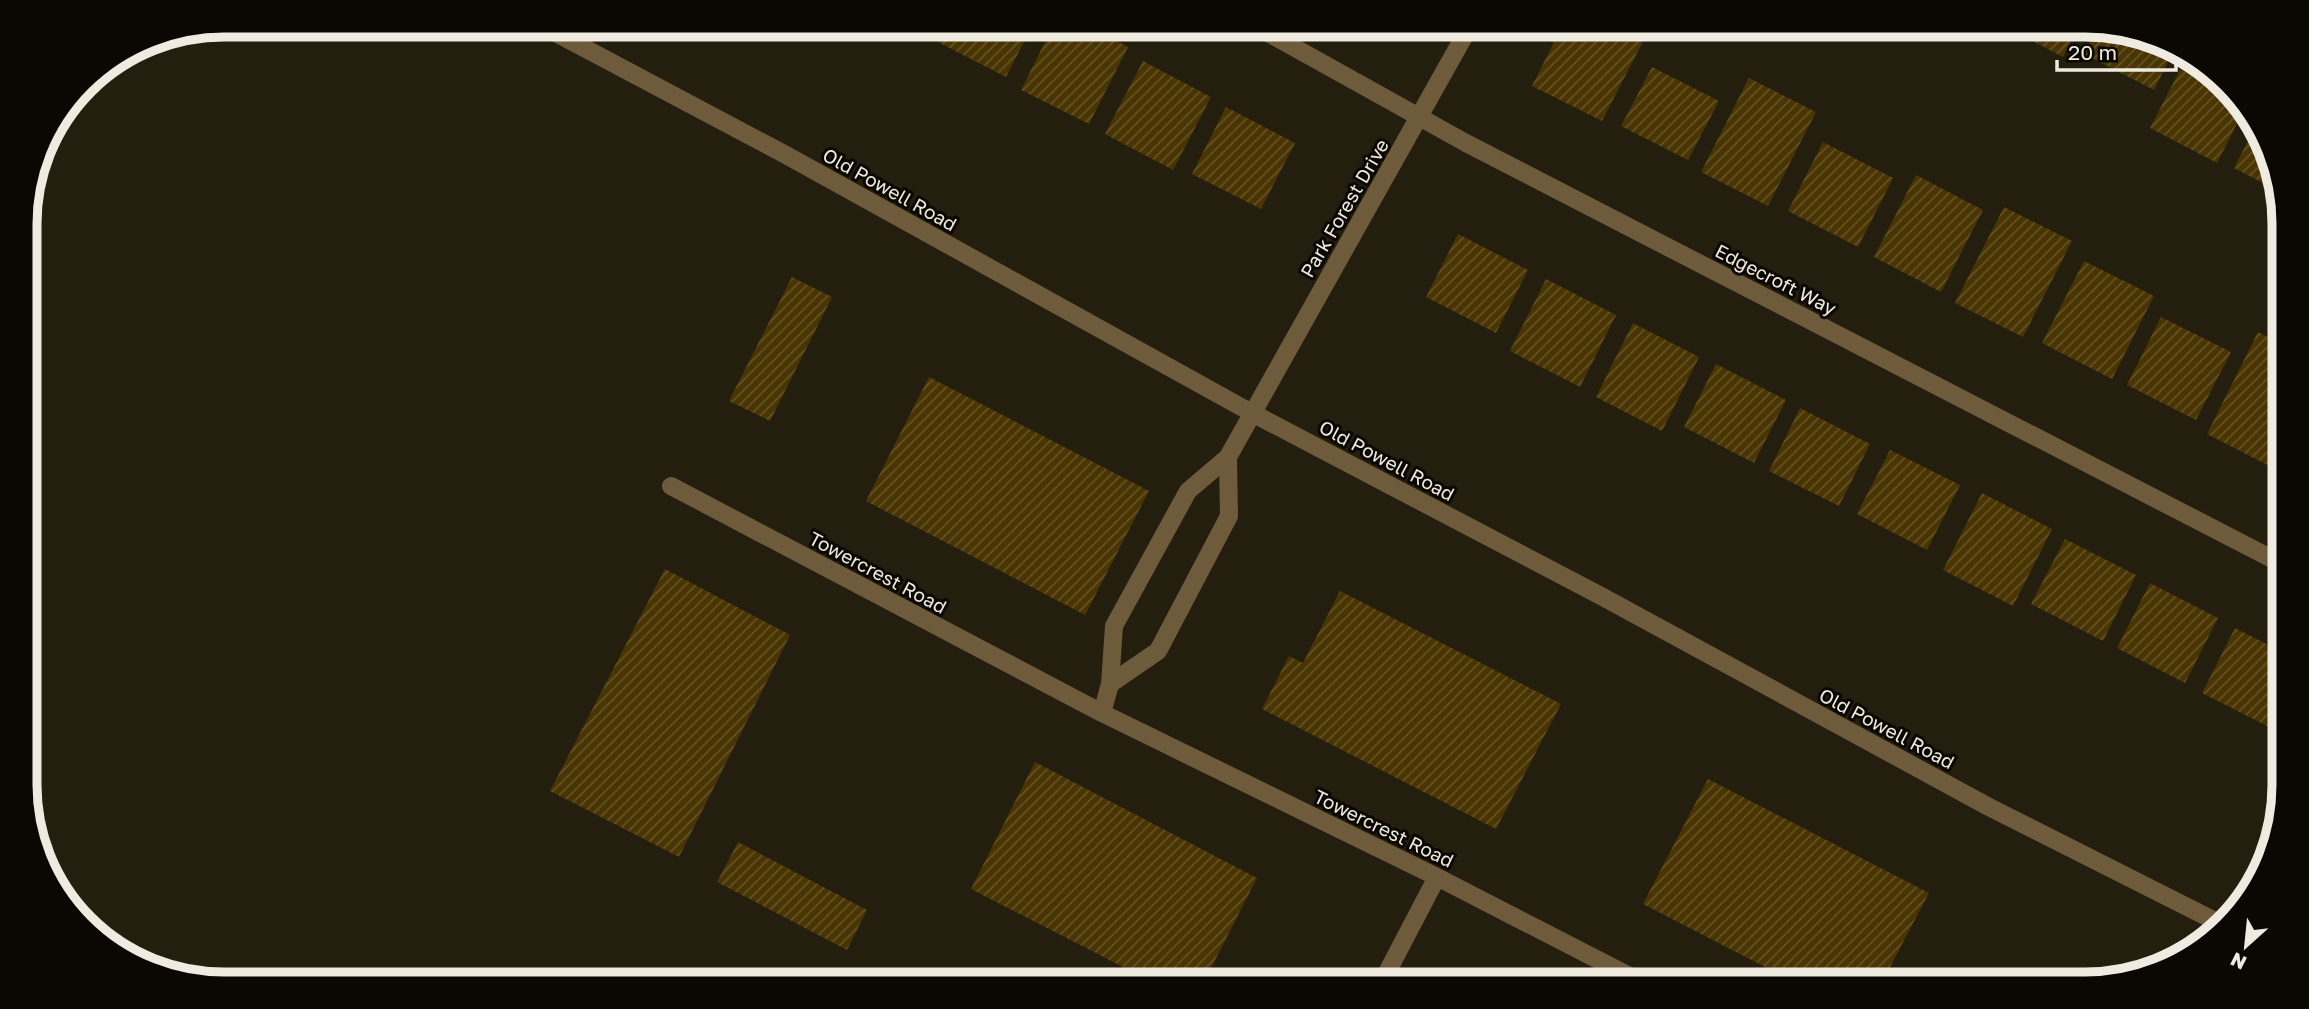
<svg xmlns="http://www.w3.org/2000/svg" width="2309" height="1009" viewBox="0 0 2309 1009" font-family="'Golos Text',sans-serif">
<defs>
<pattern id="building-hatch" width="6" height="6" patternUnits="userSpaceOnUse" patternTransform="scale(1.75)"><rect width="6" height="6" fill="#493502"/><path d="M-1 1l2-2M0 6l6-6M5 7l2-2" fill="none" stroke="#645227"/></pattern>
</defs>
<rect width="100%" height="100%" fill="#241e0f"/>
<path fill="url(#building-hatch)" d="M947,24H1033L1006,77L938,42Z
M1054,24H1085L1128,47L1089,124L1021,90Z
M1563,24H1652L1602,121L1532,86Z
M2000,24H2079L2063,57Z
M2098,27L2161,40L2174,50L2154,90L2084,54Z
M2186,58L2243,102L2245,108L2217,163L2150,128Z
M1143,61L1211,97L1173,170L1105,134Z
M1652,67L1719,101L1688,160L1621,126Z
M1749,78L1816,112L1768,206L1701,172Z
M1226,107L1295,143L1261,209L1192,174Z
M2254,129L2280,192L2234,168Z
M1823,142L1893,178L1858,247L1788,211Z
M1916,175L1983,210L1941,292L1874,257Z
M2004,207L2072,241L2023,337L1955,303Z
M1458,234L1528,270L1496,333L1426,297Z
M2084,261L2154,296L2112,379L2042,343Z
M792,277L832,297L770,421L729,401Z
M1546,279L1616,315L1580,387L1510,351Z
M2161,317L2231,352L2196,420L2127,385Z
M1633,323L1699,357L1662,431L1596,397Z
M2258,332L2283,345V452L2275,469L2207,434Z
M1716,364L1786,400L1754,463L1684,427Z
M929,377L1149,491L1085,615L866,501Z
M1800,408L1870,444L1839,506L1769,471Z
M1890,450L1960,485L1927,550L1857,514Z
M1982,493L2052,529L2013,606L1943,570Z
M2065,539L2136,575L2103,641L2031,604Z
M665,569L790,635L679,857L550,791Z
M2150,583L2218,618L2185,683L2117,648Z
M1340,591L1561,704L1496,829L1262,709L1289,656L1303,663Z
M2235,628L2284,653V698L2269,727L2202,693Z
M1035,762L1257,878L1203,984H1156L971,889Z
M1708,779L1929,893L1881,984H1798L1643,904Z
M738,842L867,910L847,950L717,882Z
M2075,969L2101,983L2068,984Z"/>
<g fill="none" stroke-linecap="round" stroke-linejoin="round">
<path stroke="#6e5b3c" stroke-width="18" d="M539,24L786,155L1252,413L1601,596L1989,807L2221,924
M1252,24L1466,143L2284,565
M671,486L1102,713L1437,877L1645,984
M1110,684L1158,651L1229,516L1228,457
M1102,713L1110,684L1114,626L1188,491L1228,457L1471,24
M1381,984L1437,877"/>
</g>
<g text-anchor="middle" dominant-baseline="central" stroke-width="6" stroke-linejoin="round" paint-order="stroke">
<g font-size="19" fill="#efebe1" stroke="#0b0804">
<text transform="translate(890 189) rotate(29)">Old Powell Road</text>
<text transform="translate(1344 208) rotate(-60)">Park Forest Drive</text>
<text transform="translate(1776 279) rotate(27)">Edgecroft Way</text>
<text transform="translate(1387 460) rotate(28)">Old Powell Road</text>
<text transform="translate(878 572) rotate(28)">Towercrest Road</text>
<text transform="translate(1887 728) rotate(28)">Old Powell Road</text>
<text transform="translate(1384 828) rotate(26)">Towercrest Road</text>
</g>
</g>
<path d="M0 0H2309V1009H0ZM224 37H2085A187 187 0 0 1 2272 224V785A187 187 0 0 1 2085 972H224A187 187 0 0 1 37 785V224A187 187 0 0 1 224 37Z" fill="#0b0804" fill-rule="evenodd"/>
<path fill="none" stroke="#efebe1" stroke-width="9" d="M224 37H2085A187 187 0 0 1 2272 224V785A187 187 0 0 1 2085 972H224A187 187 0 0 1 37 785V224A187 187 0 0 1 224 37Z"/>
<g transform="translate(2246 946) rotate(207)" stroke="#0b0804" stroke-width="5" paint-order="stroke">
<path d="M0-5L12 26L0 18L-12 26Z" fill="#efebe1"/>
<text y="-10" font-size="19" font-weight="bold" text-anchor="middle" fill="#efebe1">N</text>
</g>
<path d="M2057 60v10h119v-10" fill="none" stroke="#efebe1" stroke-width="3.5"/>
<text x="2068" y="60" font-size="21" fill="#efebe1" stroke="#0b0804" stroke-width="5" paint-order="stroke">20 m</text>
</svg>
